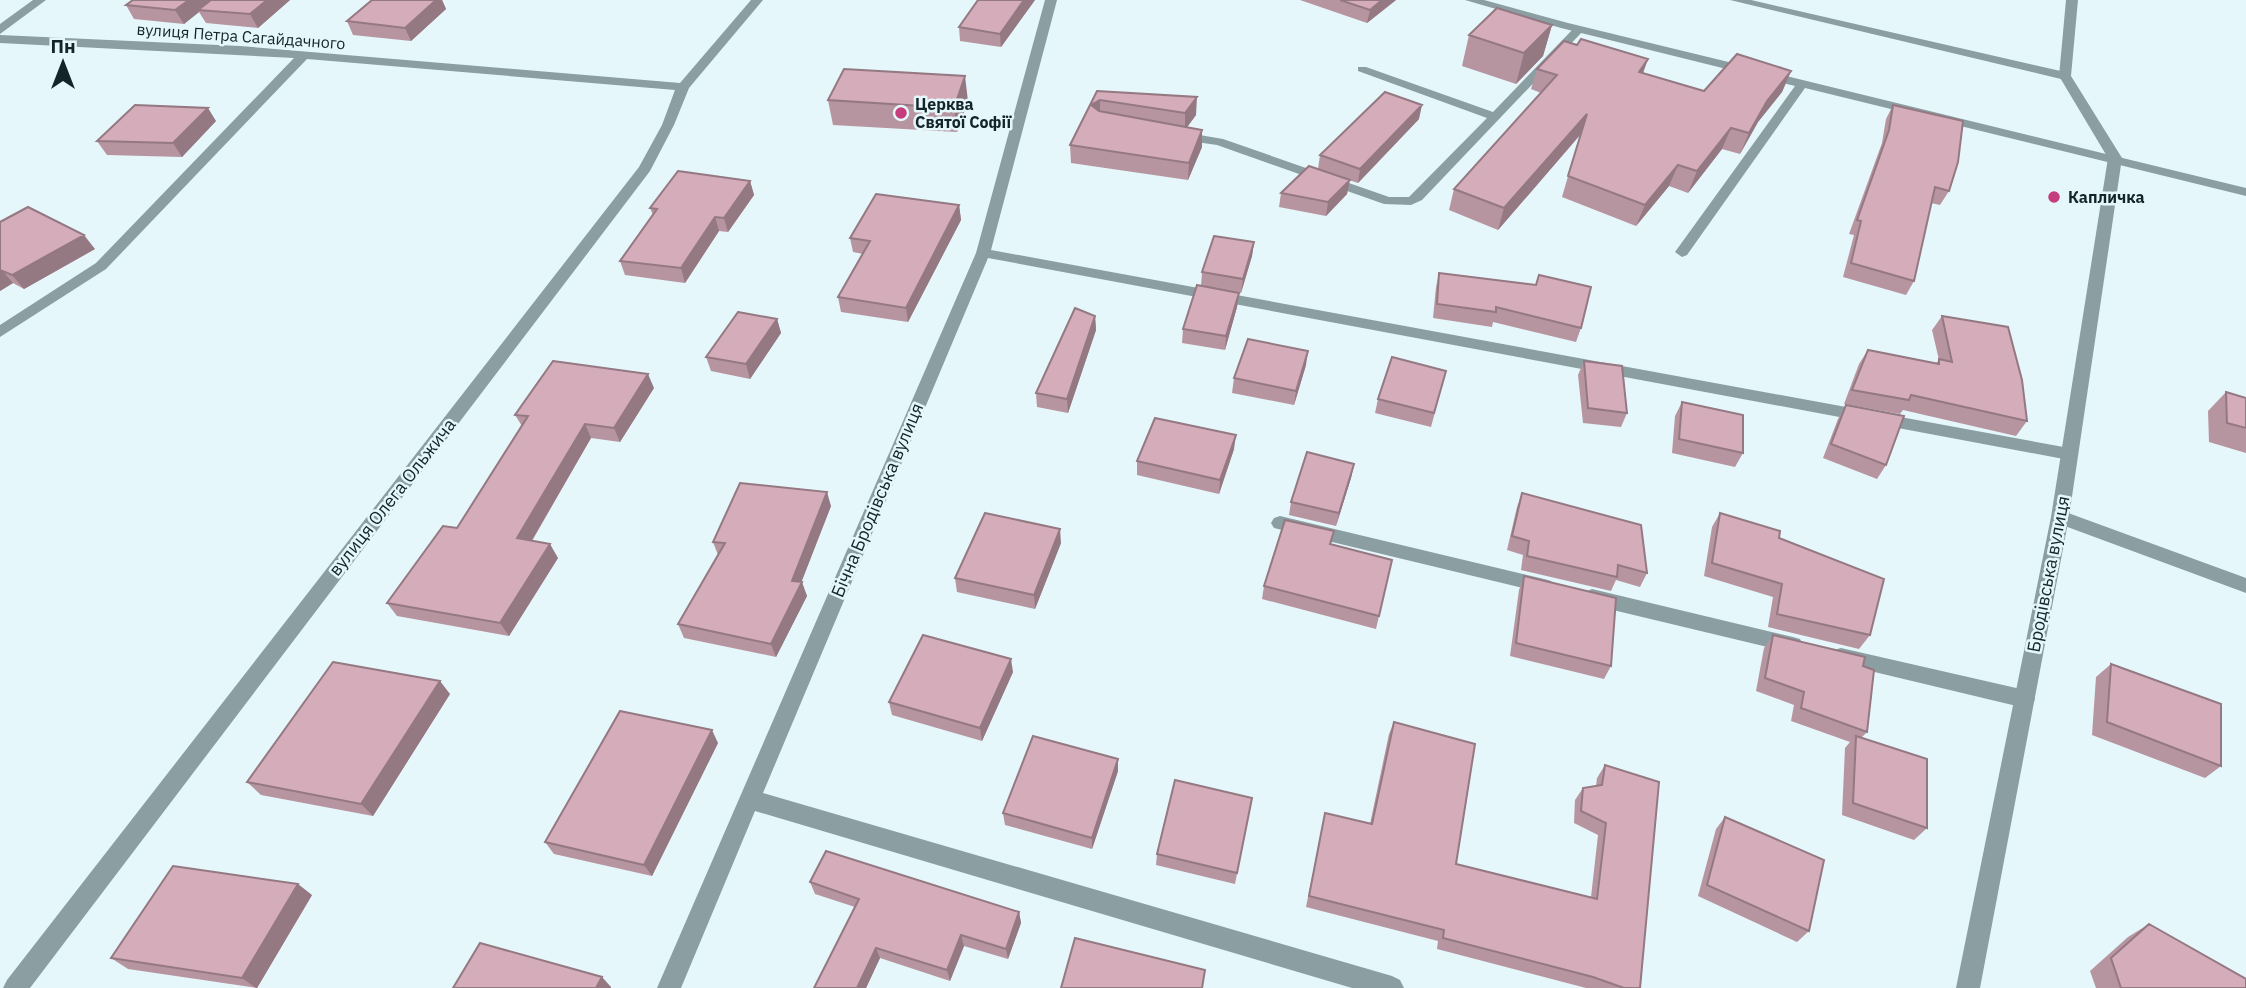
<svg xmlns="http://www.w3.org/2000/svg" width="2246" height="988" viewBox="0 0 2246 988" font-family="'IBM Plex Sans',sans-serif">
<rect width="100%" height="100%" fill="#e5f7fb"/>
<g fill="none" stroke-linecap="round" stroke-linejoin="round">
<path fill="#8b9ea2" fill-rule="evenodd" d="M1579,26L1584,29L1583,31L1422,200L1411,205L1384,204L1217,145L1182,140L1176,136L1182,132L1223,139L1389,197H1409L1487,118L1358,71V67H1366L1493,112L1575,27Z"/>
<path fill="#8b9ea2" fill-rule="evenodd" d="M33,0H46L0,34V24Z
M751,0H763L689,88L674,125L650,171L30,988H3L7,980L639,167L662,125L675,90L307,59L106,269L0,337V325L96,263L294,58L0,43V35L240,46L680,83Z
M1045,0H1057L991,250L2069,448L2078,454L2069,460L988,258L763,793L1392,976L1400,980L1404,988H1352L755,811L681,988H657L976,253Z
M1465,0H1484L1568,23L2246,188V196L1805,88L1687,255L1682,257L1675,252L1795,86L1561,28Z
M1730,0H1751L2065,72L2071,76L2065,80Z
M2060,510L2246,578V593L2054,522L2051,517L2054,512Z
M1280,516L1544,579L1551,581L1553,586L1551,591L1544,593L1274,528L1271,523L1274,518Z
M1592,589L1793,637L1800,639L1803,645L1800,651L1793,653L1592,605L1585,602L1583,597L1585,592Z
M1841,648L2025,690L2032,693L2035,699L2032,705L2025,708L1841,664L1834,662L1831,656L1834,650Z"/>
<path fill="#8b9ea2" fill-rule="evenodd" d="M2066,0H2078L2071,76L2122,158L2069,517L1980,988H1956L2051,517L2108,158L2059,76Z"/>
</g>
<path fill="#b694a0" d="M290,0L258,28L206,23L199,12L184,24L134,19L126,5Z
M372,0H442L446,9L411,41L353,35L347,21Z
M1035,0L1001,47L960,41L959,27Z
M1300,0H1396L1367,23Z
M1552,25L1543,56L1516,84L1462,66L1469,35Z
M1537,69L1643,73L1704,91L1791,71L1782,92L1758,122L1740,154L1722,149L1688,193L1669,186L1636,226L1562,197L1580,135L1498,230L1449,210L1454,189L1541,93L1531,89Z
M1097,91L1196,115L1187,127L1202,130V147L1188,180L1071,163L1070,145Z
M828,100L968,101L957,132L833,125Z
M1893,105L1949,191L1940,205L1931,203L1914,281L1906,295L1843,277L1854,235L1849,234L1882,143L1886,119Z
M1419,119L1358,183L1349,180L1347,194L1326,216L1279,207L1281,193L1318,169L1320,155Z
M216,121L182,157L107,155L97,141Z
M750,181L754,195L728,232L719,231L685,283L625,275L620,261L653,215L650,208Z
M959,205L961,220L908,322L841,312L838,297L863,254L853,252L850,238Z
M0,222L95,249L24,289L13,283L0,291Z
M1254,242L1252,256L1241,293L1201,286L1202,272Z
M1439,273L1581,328L1576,342L1493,322L1492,327L1433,318L1436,287Z
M1239,293L1237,307L1225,350L1182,343L1183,329Z
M1095,316L1096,330L1068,413L1037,407L1036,393Z
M1942,316L2027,421L2016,436L1903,410L1900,414L1844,404L1859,364L1868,350L1936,363L1939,360L1932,330Z
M777,319L781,333L750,379L711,371L706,357Z
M1584,361L1627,413L1621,427L1583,423L1578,375Z
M1306,365L1294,405L1232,393L1234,378Z
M1446,371L1431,427L1375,413L1378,399Z
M654,388L620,442L591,438L532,541L558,558L509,636L397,616L387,603L457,528L522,426L515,415Z
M2226,392L2246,398V453L2209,442L2208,411Z
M1682,402L1743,453L1735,467L1672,453L1675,416Z
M1846,405L1886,465L1877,479L1823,458L1838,419Z
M1234,449L1219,494L1137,475V461Z
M1354,464L1351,478L1336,526L1289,515L1291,502Z
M1522,493L1647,573L1640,587L1616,580L1611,591L1521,570L1523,555L1507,550L1517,507Z
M831,506L801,582L807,596L776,657L684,638L678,624L718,555L713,542Z
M1720,513L1779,538L1870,635L1859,649L1768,627L1773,597L1704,576L1712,527Z
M1334,531L1331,545L1379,616L1376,629L1262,599L1264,586Z
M1061,543L1035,609L957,592L955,578Z
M1524,576L1611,666L1604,679L1510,656L1519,590Z
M1773,635L1863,666L1867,732L1862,737L1927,828L1914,840L1842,815L1845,748L1850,742L1791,721L1794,705L1756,691L1764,648Z
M2111,664L2221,766L2205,778L2092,735L2096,677Z
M1013,672L982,741L892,715L889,702Z
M450,694L373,816L261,795L247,782Z
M1394,722L1456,864L1591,897L1598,835L1574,823L1575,800L1583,788L1596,786L1597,778L1605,765L1640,988H1586L1437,949L1438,941L1306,907L1325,813L1370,824L1389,734Z
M718,743L652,876L554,854L545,842Z
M1118,771L1092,849L1005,825L1003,813Z
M1252,798L1235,884L1156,865L1157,854Z
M1725,817L1809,931L1797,942L1698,896L1716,829Z
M810,882L1019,912L1021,923L1008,959L964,946L950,981L880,958L866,988H814L855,907L815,894Z
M312,895L257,988L128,969L111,958Z
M2149,924L2246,988H2096L2090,971L2128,937Z"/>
<path fill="#947882" d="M189,0H215L198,10L199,12L184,24L175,10Z
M267,0H290L258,28L250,14Z
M436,0H442L446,9L411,41L405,28Z
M1024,0H1035L1001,47L1000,34Z
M1382,0H1396L1367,23L1370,10Z
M1552,25L1543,56L1516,84L1524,53Z
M1648,59L1641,79L1639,72Z
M1791,71L1782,92L1758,122L1740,154L1749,133L1767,101Z
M965,76L968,101L957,132L954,108Z
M1197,97L1196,115L1185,130V113Z
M1100,100V117L1091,105Z
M1422,105L1419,119L1358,183L1360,169Z
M208,108L216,121L182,157L173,143Z
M1587,114L1580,135L1498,230L1504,208Z
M1731,128L1722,149L1688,193L1697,171Z
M1202,130V147L1188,180L1189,163Z
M1678,165L1669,186L1636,226L1645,205Z
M1350,180L1347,194L1326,216L1328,202Z
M750,181L754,195L728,232L724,218Z
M959,205L961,220L908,322L906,308Z
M715,217L719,231L685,283L681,268Z
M84,235L95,249L24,289L12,275Z
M1254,242L1252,256L1241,293L1243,279Z
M1,269L13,283L0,291V270Z
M1239,293L1237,307L1225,350L1226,336Z
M1095,316L1096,330L1068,413L1067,399Z
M777,319L781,333L750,379L746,364Z
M1308,351L1306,365L1294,405L1296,391Z
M648,374L654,388L620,442L614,428Z
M585,424L591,438L525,552L517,538Z
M1236,435L1234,449L1219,494L1220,480Z
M1354,464L1351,478L1336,526L1339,513Z
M827,492L831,506L798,591L802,582L807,596L776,657L771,644L792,581Z
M1060,529L1061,543L1035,609L1034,595Z
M550,544L558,558L509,636L500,623Z
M1011,659L1013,672L982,741L980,728Z
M440,681L450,694L373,816L361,804Z
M712,730L718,743L652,876L644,865Z
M1118,759V771L1092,849V838Z
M298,884L312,895L257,988H256L242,978Z
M1019,912L1021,923L1008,959L1006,949Z
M961,935L964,946L950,981L947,970Z
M876,948L880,958L866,988H857Z
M602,977L611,987V988H596Z"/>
<path fill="#d4acba" stroke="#947882" stroke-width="2" d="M133,0H189L175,10L126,5Z
M211,0H267L250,14L198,10Z
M372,0H436L405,28L347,21Z
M978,0H1024L1000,34L959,27Z
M1340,0H1382L1370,10Z
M1497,8L1552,25L1524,53L1469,35Z
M1581,39L1648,59L1639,72L1704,91L1737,54L1791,71L1767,101L1749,133L1731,128L1697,171L1678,165L1645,205L1568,176L1587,114L1504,208L1454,189L1557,75L1537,69L1564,41L1577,45Z
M844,69L965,76L954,108L828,100Z
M1097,91L1197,97L1185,113L1100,100L1091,105L1099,111L1202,130L1189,163L1070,145Z
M1385,92L1422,105L1360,169L1320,155Z
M135,105L208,108L173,143L97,141Z
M1893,105L1963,121L1958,162L1949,191L1935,187L1914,281L1851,263L1861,221L1857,220L1889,130Z
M1309,166L1350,180L1328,202L1281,193Z
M678,171L750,181L724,218L715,217L681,268L620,261L657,209L650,208Z
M876,194L959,205L906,308L838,297L870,241L850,238Z
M28,207L84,235L12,275L0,270V222Z
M1214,236L1254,242L1243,279L1202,272Z
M1439,273L1536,285L1539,275L1591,287L1581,328L1496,307V312L1437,304Z
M1197,285L1239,293L1226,336L1183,329Z
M1075,308L1095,316L1067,399L1036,393Z
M738,312L777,319L746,364L706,357Z
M1942,316L2008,327L2022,380L2027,421L1911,395L1909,400L1852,390L1868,350L1939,364V359L1952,362Z
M1248,339L1308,351L1296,391L1234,378Z
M1392,357L1446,371L1434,413L1378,399Z
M553,361L648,374L614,428L585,424L517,538L550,544L500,623L387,603L443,526L457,528L528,416L515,415Z
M1584,361L1622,366L1627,413L1588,408Z
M2226,392L2246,398V428L2227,423Z
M1682,402L1743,415V453L1679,439Z
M1846,405L1904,416L1886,465L1831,444Z
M1155,418L1236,435L1220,480L1137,461Z
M1307,452L1354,464L1339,513L1291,502Z
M740,483L827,492L792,581L802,582L771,644L678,624L725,543L713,542Z
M1522,493L1641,525L1647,573L1618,565L1617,577L1527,556L1529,541L1512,536Z
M985,513L1060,529L1034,595L955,578Z
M1720,513L1780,531L1779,538L1884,579L1870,635L1777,614L1782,584L1712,563Z
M1285,520L1334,531L1330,544L1392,560L1379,616L1264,586Z
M1524,576L1616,598L1611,666L1516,643Z
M923,635L1011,659L980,728L889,702Z
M1773,635L1865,657L1863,666L1874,670L1867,732L1801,708L1804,692L1765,678Z
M333,662L440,681L361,804L247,782Z
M2111,664L2221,704V766L2107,722Z
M620,711L712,730L644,865L545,842Z
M1394,722L1475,744L1456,864L1597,899L1606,823L1581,811L1583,788L1602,785L1605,765L1659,782L1640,988H1624L1593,977L1443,938L1444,930L1309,896L1325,813L1372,824Z
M1033,736L1118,759L1092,838L1003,813Z
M1856,736L1927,759V828L1853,803Z
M1175,780L1252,798L1237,873L1157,854Z
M1725,817L1824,860L1809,931L1707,885Z
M826,851L1019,912L1006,949L961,935L947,970L876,948L857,988H814L859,899L810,882Z
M173,866L298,884L242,978L111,958Z
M2149,924L2246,979V988H2121L2111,958Z
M1075,938L1205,970L1202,988H1061Z
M480,943L602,977L596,988H453Z"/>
<g fill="#c53d7c" stroke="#e5f7fb" stroke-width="2.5">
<circle cx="901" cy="113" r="7"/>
<circle cx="2054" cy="197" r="7"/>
</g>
<g text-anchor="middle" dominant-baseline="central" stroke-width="5" stroke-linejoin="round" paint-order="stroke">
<g font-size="16" fill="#132529" stroke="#e5f7fb">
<text transform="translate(241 36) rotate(4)">вулиця Петра Сагайдачного</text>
</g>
<g font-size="16" font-weight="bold" fill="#132529" stroke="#e5f7fb" text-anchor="start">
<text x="915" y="104">Церква<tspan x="915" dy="18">Святої Софії</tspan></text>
<text x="2068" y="197">Капличка</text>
</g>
<g font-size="18" fill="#132529" stroke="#e5f7fb">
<text transform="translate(392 497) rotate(-52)">вулиця Олега Ольжича</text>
<text transform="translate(877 500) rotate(-67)">Бічна Бродівська вулиця</text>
<text transform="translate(2048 574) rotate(-79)">Бродівська вулиця</text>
</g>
</g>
<g transform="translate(63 63)" stroke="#e5f7fb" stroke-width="5" paint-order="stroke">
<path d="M0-5L12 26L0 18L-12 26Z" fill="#132529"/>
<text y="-10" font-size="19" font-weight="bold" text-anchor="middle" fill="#132529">Пн</text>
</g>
</svg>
